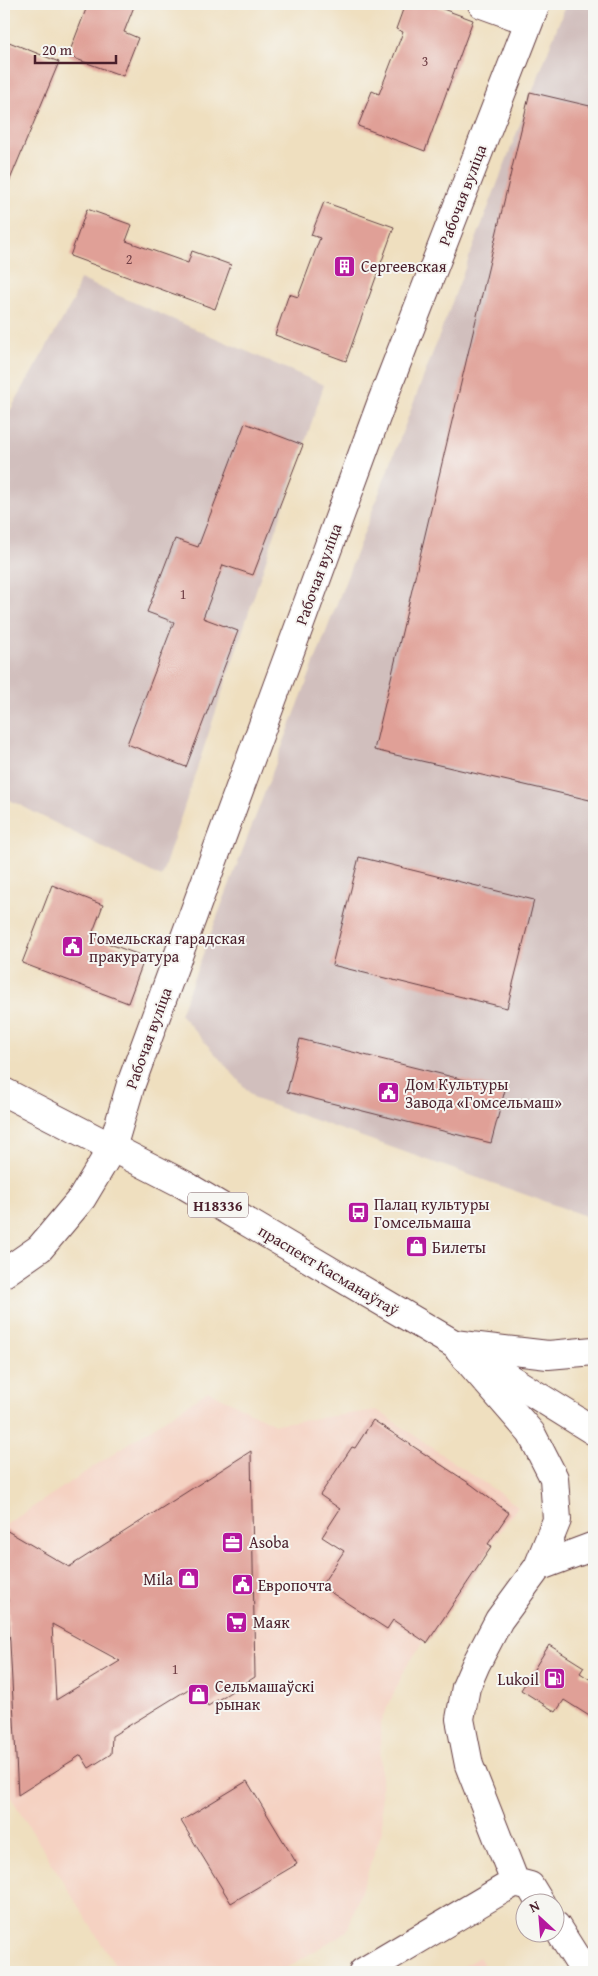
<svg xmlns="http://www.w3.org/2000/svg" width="598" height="1976" viewBox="0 0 598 1976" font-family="'Gentium Book Plus',serif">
<rect width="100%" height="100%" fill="#f6f6f2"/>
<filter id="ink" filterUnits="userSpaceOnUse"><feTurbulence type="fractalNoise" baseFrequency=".02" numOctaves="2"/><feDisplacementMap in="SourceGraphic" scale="10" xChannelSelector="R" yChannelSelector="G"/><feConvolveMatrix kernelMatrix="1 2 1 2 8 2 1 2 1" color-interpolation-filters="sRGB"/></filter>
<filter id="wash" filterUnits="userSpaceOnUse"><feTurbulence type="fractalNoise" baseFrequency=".0096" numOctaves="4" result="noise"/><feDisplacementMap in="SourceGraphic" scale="20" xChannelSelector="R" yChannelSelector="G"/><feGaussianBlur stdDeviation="1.12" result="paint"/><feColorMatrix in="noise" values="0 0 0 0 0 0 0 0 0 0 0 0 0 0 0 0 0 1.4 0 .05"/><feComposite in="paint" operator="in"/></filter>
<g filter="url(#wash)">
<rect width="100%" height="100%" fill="#efdfbf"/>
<path fill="#f5d2c2" d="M208,1391L275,1424L377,1410L518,1506L406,1667L380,1723L382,1831L347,1931L280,1972H119L4,1786V1526Z
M479,1957L489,1972H454Z"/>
<path fill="#d1bfbd" d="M566,4H594V1219L255,1099L180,1014Z
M80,279L324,385L161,877L4,797V421L73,301Z"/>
<g id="blocks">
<path fill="#e0a097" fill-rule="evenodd" d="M88,4H135L124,32L138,38L123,76L68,56Z
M405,4H429L473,20L425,151L358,126L372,91L379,94L403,32L396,29Z
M4,40L59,62L4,194Z
M530,92L594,107V801L374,750Z
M324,202L394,227L346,361L275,335L289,294L298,297L320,238L311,235Z
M87,209L132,225L126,241L188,263L192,251L231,265L215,309L70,256Z
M245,423L303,445L253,575L223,565L203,618L238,631L186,767L127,744L174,622L147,612L175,539L198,547Z
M359,857L534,900L507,1008L332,965Z
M52,885L103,905L91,937L145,957L128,1003L22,963Z
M300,1039L505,1090L491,1143L287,1092Z
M373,1420L472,1485L509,1513L488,1544L492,1546L427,1643L393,1620L387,1629L321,1586L344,1551L322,1537L340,1509L320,1495L352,1447L355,1448Z
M251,1451L255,1677L208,1706L195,1685L112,1736L111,1754L89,1768L81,1755L18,1795L4,1529L69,1567ZM52,1624L120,1661L56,1700Z
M549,1645L584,1667L580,1673L594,1682V1719L564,1700L556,1712L521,1690Z
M247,1781L297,1864L231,1903L181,1821Z"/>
</g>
</g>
<g filter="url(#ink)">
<use href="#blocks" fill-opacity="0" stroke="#633c41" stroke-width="1"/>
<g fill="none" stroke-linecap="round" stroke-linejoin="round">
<defs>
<path id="minor" d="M482,4L529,21
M112,1148L131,1084L382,401L536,4
M454,1344L548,1355L594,1351
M459,1350L531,1433L554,1478L557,1520L538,1567L499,1620L476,1664L466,1687L460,1719L469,1765L515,1882
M538,1567L594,1546
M515,1882L530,1886L541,1904
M556,1926L585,1972
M363,1972L515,1882"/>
<path id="secondary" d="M4,1273L40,1248L82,1198L112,1148"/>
<path id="primary" d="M4,1092L183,1184L454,1344L594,1431"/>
</defs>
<use href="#minor" stroke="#633c41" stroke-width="30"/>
<use href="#secondary" stroke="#633c41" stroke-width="30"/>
<use href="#primary" stroke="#633c41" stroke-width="30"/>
<use href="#minor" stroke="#fff" stroke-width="28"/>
<use href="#secondary" stroke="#fff" stroke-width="28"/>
<use href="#primary" stroke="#fff" stroke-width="28"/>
</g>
</g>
<defs>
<symbol id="building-square" viewBox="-11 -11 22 22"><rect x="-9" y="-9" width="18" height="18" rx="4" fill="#b5179e" stroke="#f6f6f2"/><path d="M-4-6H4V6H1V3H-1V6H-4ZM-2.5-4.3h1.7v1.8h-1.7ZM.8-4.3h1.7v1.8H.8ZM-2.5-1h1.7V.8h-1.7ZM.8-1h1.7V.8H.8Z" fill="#fff"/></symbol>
<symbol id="civic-square" viewBox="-11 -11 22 22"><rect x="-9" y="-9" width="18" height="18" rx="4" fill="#b5179e" stroke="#f6f6f2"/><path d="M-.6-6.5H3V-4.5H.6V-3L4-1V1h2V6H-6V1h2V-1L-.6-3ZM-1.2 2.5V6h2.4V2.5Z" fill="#fff"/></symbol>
<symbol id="bus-square" viewBox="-11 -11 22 22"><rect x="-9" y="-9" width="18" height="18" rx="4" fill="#b5179e" stroke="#f6f6f2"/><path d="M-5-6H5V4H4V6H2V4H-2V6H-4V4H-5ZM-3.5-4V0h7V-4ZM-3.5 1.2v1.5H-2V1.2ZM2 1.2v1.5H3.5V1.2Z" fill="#fff"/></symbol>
<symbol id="shop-square" viewBox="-11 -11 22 22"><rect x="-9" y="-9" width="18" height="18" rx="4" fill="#b5179e" stroke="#f6f6f2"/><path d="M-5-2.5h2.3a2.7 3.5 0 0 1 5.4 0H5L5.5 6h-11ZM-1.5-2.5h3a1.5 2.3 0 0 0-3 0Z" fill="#fff"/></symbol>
<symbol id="office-square" viewBox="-11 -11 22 22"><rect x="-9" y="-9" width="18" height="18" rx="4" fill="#b5179e" stroke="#f6f6f2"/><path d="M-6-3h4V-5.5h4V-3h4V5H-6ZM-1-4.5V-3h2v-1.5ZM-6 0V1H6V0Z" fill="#fff"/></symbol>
<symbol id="supermarket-square" viewBox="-11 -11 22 22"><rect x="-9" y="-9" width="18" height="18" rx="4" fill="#b5179e" stroke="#f6f6f2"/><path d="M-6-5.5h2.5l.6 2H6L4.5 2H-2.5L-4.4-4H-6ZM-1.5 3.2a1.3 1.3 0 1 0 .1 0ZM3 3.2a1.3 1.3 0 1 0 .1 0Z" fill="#fff"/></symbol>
<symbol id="fuel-square" viewBox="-11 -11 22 22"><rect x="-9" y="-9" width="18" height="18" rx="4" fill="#b5179e" stroke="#f6f6f2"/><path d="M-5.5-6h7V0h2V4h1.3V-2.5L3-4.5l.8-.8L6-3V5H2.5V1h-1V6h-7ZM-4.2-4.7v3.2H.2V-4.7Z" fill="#fff"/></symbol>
</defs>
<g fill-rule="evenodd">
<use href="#building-square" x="332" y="254" width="25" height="25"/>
<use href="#civic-square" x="60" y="934" width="25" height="25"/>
<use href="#civic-square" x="376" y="1080" width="25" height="25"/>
<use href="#bus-square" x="346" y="1200" width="25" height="25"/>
<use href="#shop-square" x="404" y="1234" width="25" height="25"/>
<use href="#office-square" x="220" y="1530" width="25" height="25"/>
<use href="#shop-square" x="176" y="1566" width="25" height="25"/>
<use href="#civic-square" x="230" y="1572" width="25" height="25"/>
<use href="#supermarket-square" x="224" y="1610" width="25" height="25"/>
<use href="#fuel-square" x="542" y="1666" width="25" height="25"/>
<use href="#shop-square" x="186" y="1682" width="25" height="25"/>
</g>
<g text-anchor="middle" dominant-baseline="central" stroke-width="4" stroke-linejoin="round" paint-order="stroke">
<g font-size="14" fill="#703f46">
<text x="425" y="61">3</text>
<text x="129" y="259">2</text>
<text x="183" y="594">1</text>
<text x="175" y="1669">1</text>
</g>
<rect fill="#f6f6f2" stroke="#7e6067" stroke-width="1" x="188" y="1192.5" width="60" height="25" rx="4"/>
<g font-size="15" font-weight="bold" fill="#4a1f2b">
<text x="218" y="1205">Н18336</text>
</g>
<g font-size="16" fill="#4a1f2b" stroke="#f6f6f2">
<text transform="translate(462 195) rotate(-69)">Рабочая вуліца</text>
<text transform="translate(318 574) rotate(-70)">Рабочая вуліца</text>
<text transform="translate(148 1038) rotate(-70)">Рабочая вуліца</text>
<text transform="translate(329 1270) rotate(31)">праспект Касманаўтаў</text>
</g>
<g font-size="16" fill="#4a1f2b" stroke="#f6f6f2" text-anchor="start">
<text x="361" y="266">Сергеевская</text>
<text x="89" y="938">Гомельская гарадская<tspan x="89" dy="18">пракуратура</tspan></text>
<text x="405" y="1084">Дом Культуры<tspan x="405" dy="18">Завода «Гомсельмаш»</tspan></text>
<text x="374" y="1204">Палац культуры<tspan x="374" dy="18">Гомсельмаша</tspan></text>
<text x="432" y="1247">Билеты</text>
<text x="249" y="1542">Asoba</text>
<text x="173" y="1579" text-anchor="end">Mila</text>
<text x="258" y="1585">Европочта</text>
<text x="253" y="1622">Маяк</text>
<text x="539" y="1679" text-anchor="end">Lukoil</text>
<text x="215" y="1686">Сельмашаўскі<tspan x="215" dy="18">рынак</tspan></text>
</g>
</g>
<rect width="598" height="1976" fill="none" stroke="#f6f6f2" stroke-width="20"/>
<g transform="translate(540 1918) rotate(334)"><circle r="24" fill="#f6f6f2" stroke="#b1a0a2"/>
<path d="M0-4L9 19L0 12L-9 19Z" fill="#b5179e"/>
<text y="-8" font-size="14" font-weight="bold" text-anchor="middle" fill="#4a1f2b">N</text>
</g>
<path d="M35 55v8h81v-8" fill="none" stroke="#4a1f2b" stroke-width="2.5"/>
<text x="42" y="55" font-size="15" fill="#4a1f2b" stroke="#f6f6f2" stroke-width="4" paint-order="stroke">20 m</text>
</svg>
